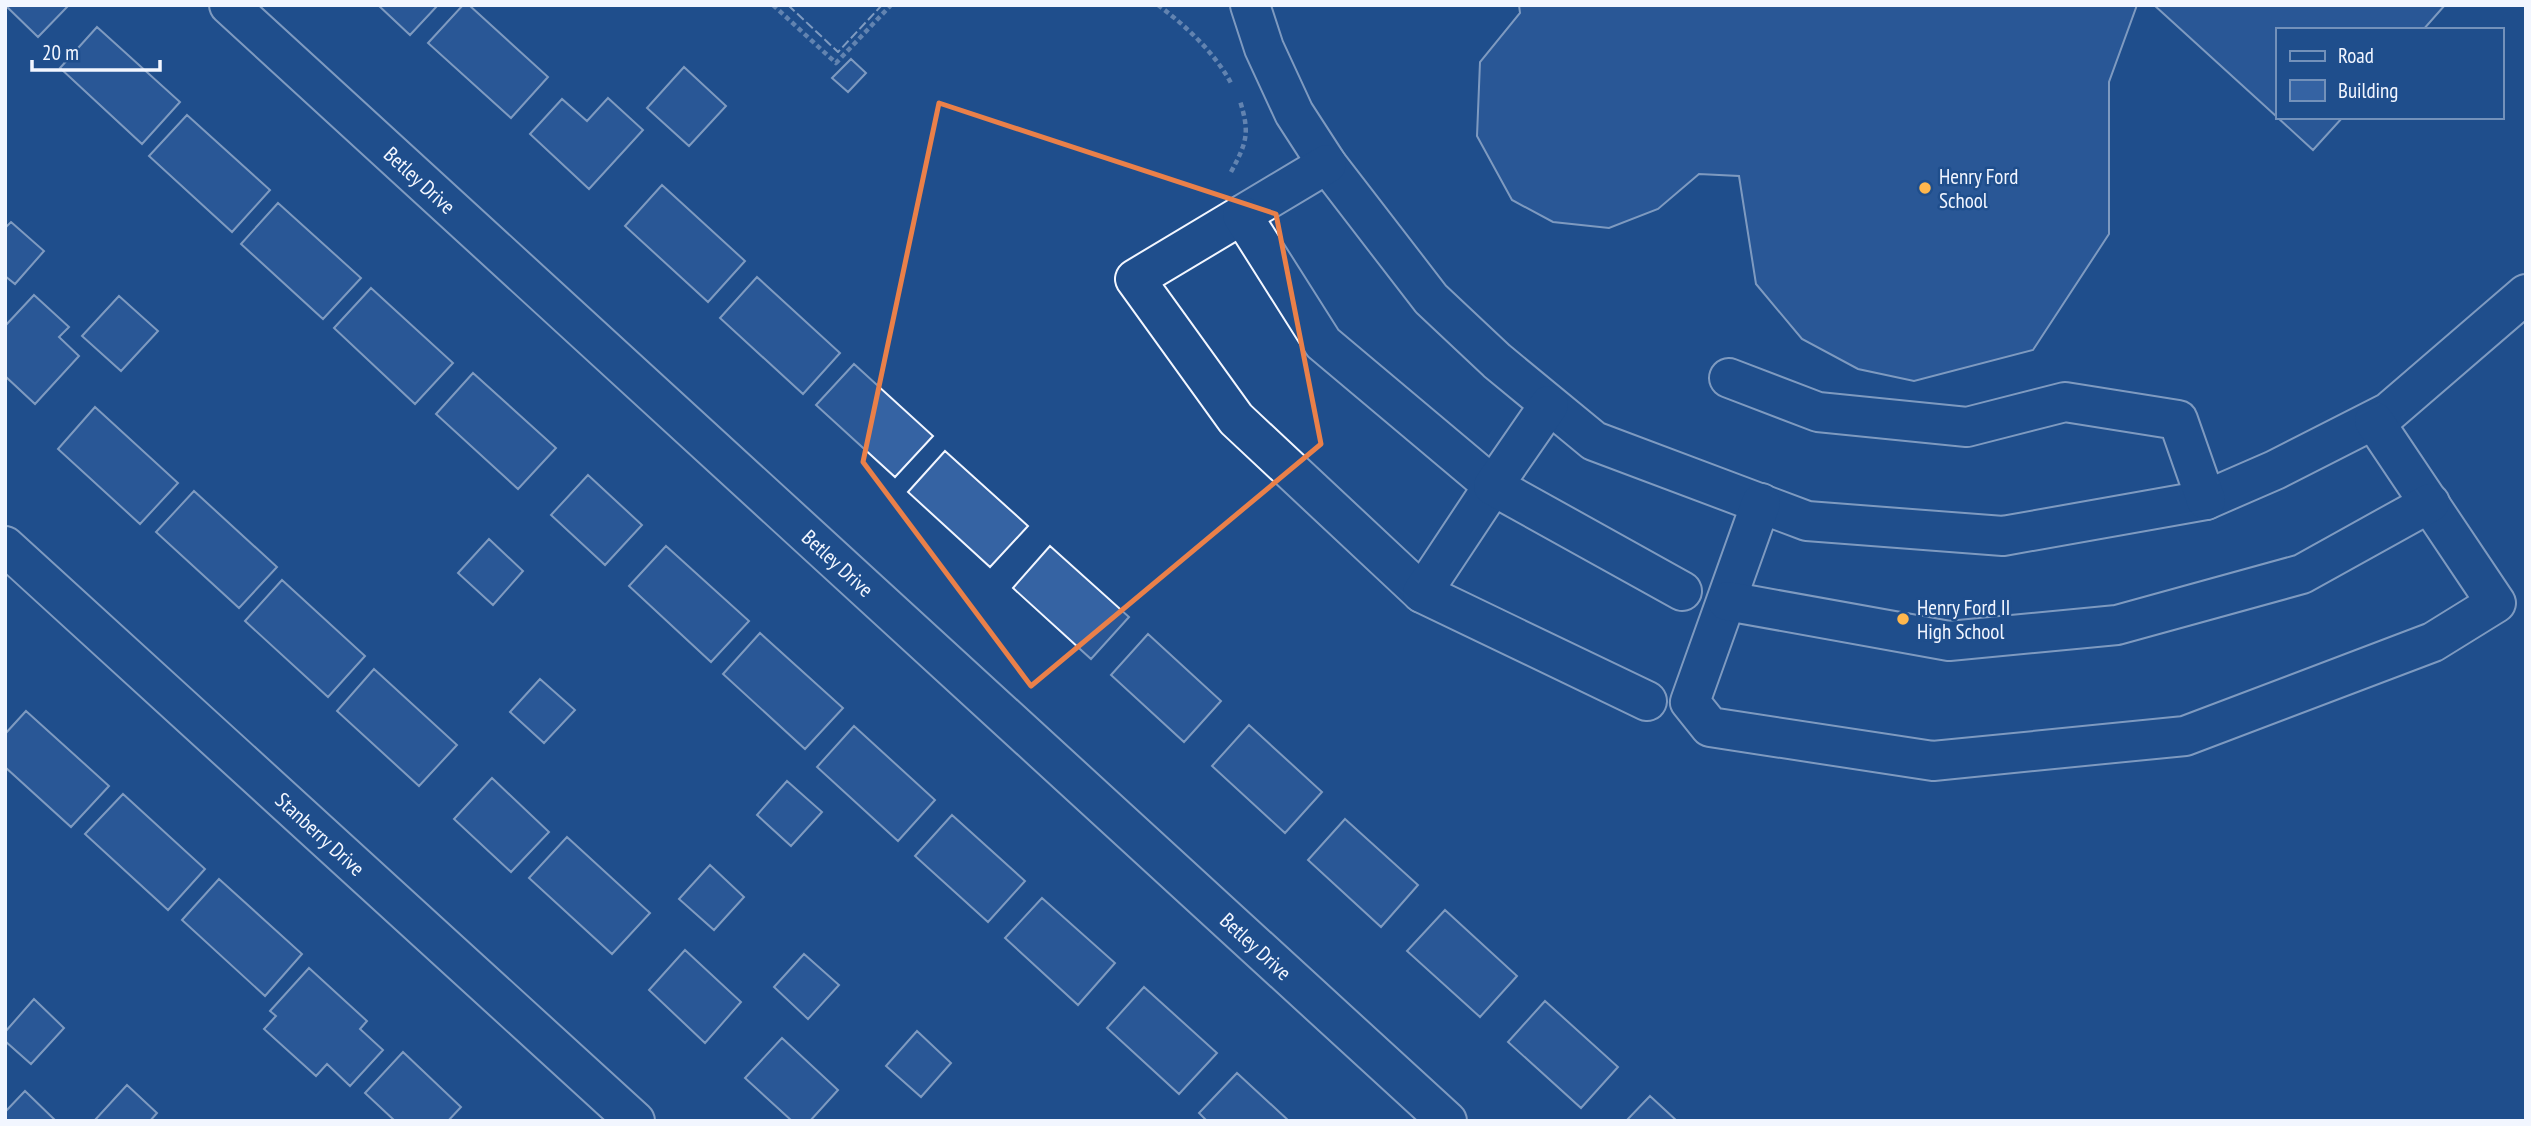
<svg xmlns="http://www.w3.org/2000/svg" width="2531" height="1126" viewBox="0 0 2531 1126" font-family="'PT Sans Narrow',sans-serif">
<rect width="100%" height="100%" fill="#1f4e8c"/>
<path fill="#3563a3" stroke="#f2f6ff" stroke-width="2" d="M5,5H69L38,37Z
M378,5H438L410,35Z
M463,5H469L548,77L511,118L428,43Z
M1519,5H2137L2109,82V234L2033,350L1914,381L1858,369L1802,339L1756,284L1739,176L1699,174L1658,209L1609,228L1553,222L1512,200L1477,136L1480,62L1520,13Z
M2154,5H2445L2423,30H2277V117Z
M97,27L180,102L142,144L60,68Z
M851,59L866,73L848,92L832,78Z
M684,67L726,106L689,146L647,108Z
M608,98L643,130L589,189L530,134L562,99L587,121Z
M187,115L270,190L232,232L149,156Z
M2277,117H2343L2313,150Z
M662,185L745,261L708,302L625,226Z
M278,203L361,278L323,319L241,244Z
M11,222L44,251L15,284L5,276V228Z
M757,277L840,353L803,394L720,318Z
M371,288L453,363L415,404L334,328Z
M34,295L69,327L59,337L79,356L35,404L5,376V326Z
M119,296L158,331L121,371L82,336Z
M854,364L933,436L895,477L816,405Z
M473,373L556,448L518,489L436,414Z
M95,407L178,483L140,524L58,449Z
M945,451L1028,526L990,567L908,492Z
M588,475L642,525L605,565L551,515Z
M194,491L277,567L239,608L156,532Z
M489,539L523,571L493,605L458,573Z
M666,546L749,621L711,662L629,586Z
M1050,546L1129,617L1091,659L1013,588Z
M282,580L365,656L328,697L245,621Z
M760,633L843,708L805,749L723,674Z
M1148,634L1221,701L1184,742L1111,675Z
M374,669L457,745L419,786L337,711Z
M540,679L575,710L544,743L510,712Z
M26,711L109,786L71,827L5,767V734Z
M1249,725L1322,792L1285,833L1212,766Z
M854,726L935,800L898,841L817,767Z
M492,778L549,832L511,872L454,819Z
M787,781L822,812L791,846L757,815Z
M123,794L205,869L168,910L85,834Z
M952,815L1025,881L988,922L915,856Z
M1345,819L1418,885L1381,927L1308,860Z
M567,837L650,913L612,954L529,878Z
M710,865L744,897L714,930L679,899Z
M219,879L302,954L265,996L182,920Z
M1042,898L1115,963L1078,1005L1005,938Z
M1445,910L1517,976L1480,1017L1407,951Z
M685,950L741,1002L705,1043L649,990Z
M804,954L839,985L808,1019L774,987Z
M309,968L367,1021L360,1029L383,1050L350,1086L327,1064L316,1076L264,1029L276,1016L270,1011Z
M1144,987L1217,1053L1179,1094L1107,1028Z
M34,999L64,1028L31,1064L5,1041V1032Z
M1545,1001L1618,1067L1581,1108L1508,1042Z
M917,1031L951,1063L921,1097L886,1066Z
M782,1038L838,1090L810,1121H792L745,1078Z
M403,1052L461,1107L448,1121H395L365,1093Z
M1237,1073L1289,1121H1207L1199,1113Z
M127,1085L157,1113L150,1121H94Z
M25,1091L56,1121H5V1112Z
M1650,1096L1677,1121H1626Z"/>
<g fill="none" stroke-linecap="round" stroke-linejoin="round">
<defs>
<g id="minor">
<path id="s1" d="M229,5L1447,1121"/>
<path d="M1250,5L1264,48L1294,113L1327,164L1431,299L1497,361L1594,441L1807,521L2003,536L2206,500L2275,470L2389,412L2526,294"/>
<path d="M1327,164L1135,279L1236,419L1422,593"/>
<path d="M1242,215L1323,343L1493,486L1422,593L1647,701"/>
<path d="M1729,378L1818,412L1967,427L2065,402L2178,420L2206,500"/>
<path d="M1549,405L1493,486L1682,591"/>
<path d="M1761,503L1690,702L1710,727L1933,761L2185,736L2433,642L2496,603L2374,421"/>
<path id="s2" d="M5,546L635,1121"/>
<path d="M1727,601L1949,641L2117,625L2302,574L2430,503"/>
</g>
</defs>
<use href="#minor" stroke="#f2f6ff" stroke-width="42"/>
<path stroke="#b3c4dc" stroke-width="4.5" stroke-dasharray="5 3.5" stroke-linecap="butt" d="M773,5L836,63L891,5
M1158,5C1186,26 1214,52 1231,83
M1231,172C1247,142 1250,133 1240,101"/>
<use href="#minor" stroke="#1f4e8c" stroke-width="38"/>
<path stroke="#f2f6ff" stroke-width="2" stroke-dasharray="9 3.5" stroke-linecap="butt" d="M788,5L838,52L882,5"/>
</g>
<path d="M0 0H2531V1126H0ZM939,103L1276,214L1321,444L1031,686L863,462Z" fill="#1f4e8c" fill-opacity=".55" fill-rule="evenodd"/>
<path fill="none" stroke="#ea8049" stroke-width="5" stroke-linejoin="round" d="M939,103L1276,214L1321,444L1031,686L863,462Z"/>
<g fill="#ffb74d" stroke="#1f4e8c" stroke-width="2.5">
<circle cx="1925" cy="188" r="7"/>
<circle cx="1903" cy="619" r="7"/>
</g>
<g text-anchor="middle" dominant-baseline="central" stroke-width="5" stroke-linejoin="round" paint-order="stroke">
<g font-size="21" fill="#f2f6ff" stroke="#1f4e8c" text-anchor="start">
<text x="1939" y="176">Henry Ford<tspan x="1939" dy="24">School</tspan></text>
<text x="1917" y="607">Henry Ford II<tspan x="1917" dy="24">High School</tspan></text>
</g>
<g font-size="21" fill="#f2f6ff" stroke="#1f4e8c">
<text stroke="none"><textPath href="#s1" startOffset="259">Betley Drive</textPath></text>
<text stroke="none"><textPath href="#s1" startOffset="826">Betley Drive</textPath></text>
<text stroke="none"><textPath href="#s2" startOffset="427">Stanberry Drive</textPath></text>
<text stroke="none"><textPath href="#s1" startOffset="1393">Betley Drive</textPath></text>
</g>
</g>
<rect width="2531" height="1126" fill="none" stroke="#f2f6ff" stroke-width="14"/>
<rect x="2276" y="28" width="228" height="91" fill="#1f4e8c" stroke="#7391ba" stroke-width="2"/>
<rect x="2290" y="51" width="35" height="10" fill="#1f4e8c" stroke="#7391ba" stroke-width="2"/>
<text x="2338" y="63" font-size="21" fill="#f2f6ff">Road</text>
<rect x="2290" y="80" width="35" height="21" fill="#3563a3" stroke="#7391ba" stroke-width="2"/>
<text x="2338" y="98" font-size="21" fill="#f2f6ff">Building</text>
<path d="M32 60v10h128v-10" fill="none" stroke="#f2f6ff" stroke-width="3.5"/>
<text x="42" y="60" font-size="21" fill="#f2f6ff" stroke="#1f4e8c" stroke-width="5" paint-order="stroke">20 m</text>
</svg>
